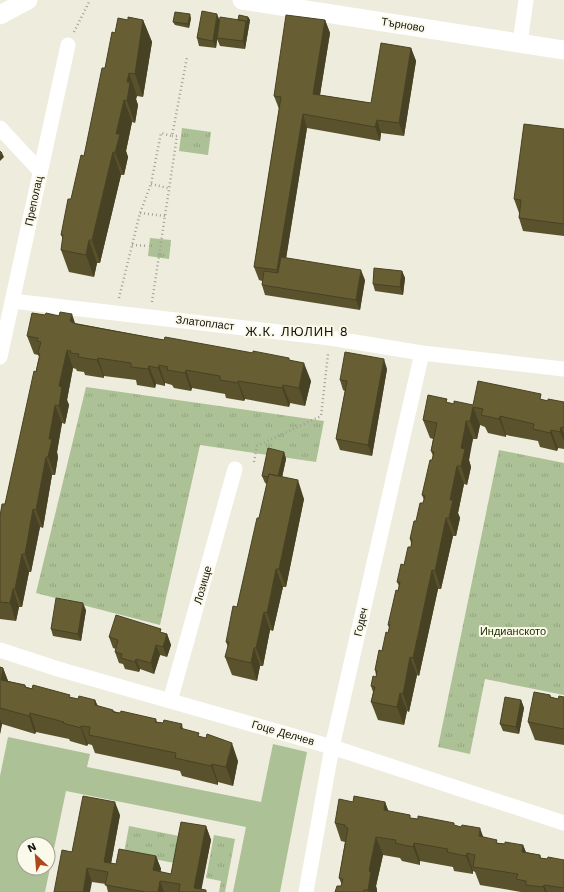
<svg xmlns="http://www.w3.org/2000/svg" width="564" height="892" viewBox="0 0 564 892" font-family="'Work Sans',sans-serif">
<defs>
<pattern id="park-tufts" width="24" height="20" patternUnits="userSpaceOnUse"><rect width="24" height="20" fill="#acc195"/><path d="M3 7l-1-3M5 7V3M7 7l1-3M15 17l-1-3M17 17v-4M19 17l1-3" fill="none" stroke="#93a57f"/></pattern>
</defs>
<rect width="100%" height="100%" fill="#eeecdd"/>
<path fill="#acc195" fill-rule="evenodd" d="M8,737L90,754L87,767L261,802L273,744L307,752L280,892H233L246,827L66,791L45,892H0V776ZM24,844H48V868H24Z"/>
<path fill="url(#park-tufts)" d="M182,128L211,132L208,155L179,151Z
M150,238L171,240L169,259L148,256Z
M86,387L324,421L316,462L200,445L160,625L36,593Z
M499,450L564,463V695L485,679L470,754L438,747Z
M129,826L179,836L174,863L124,853Z
M214,835L235,839L225,892H219L221,881L206,878Z"/>
<g fill="none" stroke-linecap="round" stroke-linejoin="round">
<path stroke="#a1a095" stroke-width="2.5" stroke-dasharray="1 3" stroke-linecap="butt" d="M74,32L90,0
M151,184L168,188
M140,213L165,216
M132,245L147,246
M119,298L140,213L151,184L161,133L172,136L187,57
M152,302L177,136H172
M254,462L257,446L321,416L328,354"/>
<path stroke="#fff" stroke-width="15" d="M520,43L526,0
M0,128L40,171
M12,301L330,338L422,353L564,369
M0,357L68,45
M0,650L58,669L332,747L564,823
M170,701L235,469
M306,892L332,747L422,353"/>
<path stroke="#fff" stroke-width="19" d="M242,0L564,50
M0,15L28,0"/>
</g>
<path fill="#59522c" d="M248,17L250,20L245,49L220,46L217,39L216,48L199,46L197,38L220,21L238,20Z
M191,18L189,28L175,25L173,22Z
M128,20H143L152,42L143,97L137,96L136,99L138,105L135,123L132,122L126,151L128,157L124,175H121L100,263H97L94,277L69,272L61,250L63,239L61,235L84,156L105,68L115,33Z
M325,20L330,33L320,95L371,103L411,48L416,61L404,136L381,133L380,141L307,128L286,258L365,280L360,310L265,295L262,285V281L259,280L254,267L279,109L274,96Z
M564,129V236L523,231L519,218V213L514,199Z
M402,271L405,278L403,295L375,291L373,284Z
M75,323L164,340L290,361L311,381L305,406L290,403L289,407L245,399L244,401L226,398L225,394L192,388L191,391L174,388L172,385L165,383V386L156,384L155,388L137,385L136,380L104,376V378L85,375L84,372L77,371L76,369L73,368L67,400L69,405L65,424L62,423L57,452L58,457L55,475H52L43,528L40,527L31,572H29L22,607H19L16,621L0,619V516L5,504L39,357L38,355L34,354L27,336Z
M387,369L372,456L340,450L336,439L345,391L343,390L340,380Z
M542,400L548,401L564,402V449L558,448L557,451L540,447L538,441L506,435V437L488,433L485,427L480,425L477,439H473L471,446L469,460L471,467L467,485L464,484L458,513L460,518L456,536H453L441,589H438L419,676L417,675L409,712L407,711L404,725L378,720L371,702L373,692L371,686L376,677V675L375,670L388,633L389,628L388,625L399,586L397,582L411,547V543L410,539L423,503L424,500L422,495L433,456L431,451L433,439L430,438L423,420L448,403L454,404L473,405Z
M284,452L286,459L282,477L304,499L286,587H283L273,631L270,630L263,666H260L257,681L232,675L225,657L228,647L226,642L237,607L259,518L267,484L265,483L262,476Z
M86,610L81,641L53,636L51,629Z
M163,633L167,634L171,645L167,657L160,655L154,674L140,669L139,672L125,669L123,664L119,663L115,652L116,649L113,648L109,637Z
M0,667L3,668L8,681L25,685L26,687L78,699L95,700L98,706L120,713L156,719L157,722L163,723L182,724L183,729L200,737L238,761L233,786L218,782V785L182,776L180,771L95,753L92,745L88,744L87,746L70,741L69,739L36,732L35,734L2,724L0,734Z
M550,695L551,697L558,699L564,697V745L535,740L528,722Z
M521,700L524,708L519,734L503,731L500,724Z
M353,802H385L388,811L411,818L455,826L498,843L505,844L523,845L526,852L540,855L541,858L547,859L564,860V892H521L480,885L475,872L473,871V874L454,871L453,867L420,861V865L402,861L400,858L383,855L376,886L377,890V892H335L342,885L339,878L345,842L341,841L335,823Z
M120,815L111,863L116,864L156,856L161,869L160,872L171,874L206,826L211,840L201,889L207,892H108L106,884L92,882L72,852Z"/>
<path fill="#484224" d="M190,14L191,18L189,28L188,24Z
M217,14L220,21L216,48L213,41Z
M248,17L250,20L245,49L243,41L246,21Z
M143,20L152,42L143,97L135,74Z
M325,20L330,33L318,107L313,94Z
M411,48L416,61L404,136L399,123Z
M129,73L137,96L136,99L138,105L135,123L127,101V82Z
M124,100L132,122L126,151L128,157L124,175L115,153L116,134Z
M303,114L307,128L282,284L277,270Z
M377,120L381,133L380,141L375,127Z
M113,152L121,175L100,263L92,240Z
M2,153L4,157L0,161V156Z
M89,240L97,263L94,277L86,255Z
M361,270L365,280L360,310L356,300Z
M402,271L405,278L403,295L400,287Z
M72,314L78,332L70,321Z
M67,350L73,368L67,400L69,405L65,424L59,406V386Z
M98,358L104,376V378L97,360Z
M384,359L387,369L372,456L368,445Z
M304,363L311,381L305,406L299,388Z
M159,365L165,383V386L158,368Z
M149,366L156,384L155,388L148,369Z
M186,370L192,388L191,391L185,373Z
M238,381L245,399L244,401L238,383Z
M283,385L290,403L289,407L282,388Z
M55,405L62,423L57,452L58,457L55,475L48,457L49,439Z
M473,407L480,425L477,439L470,421Z
M500,416L506,435V437L499,419Z
M466,421L473,439L469,460L471,467L467,485L461,466V448Z
M561,427L564,434V441L560,432Z
M551,430L558,448L557,451L550,433Z
M284,452L286,459L280,487L277,479Z
M46,457L52,475L43,528L36,510Z
M457,466L464,484L458,513L460,518L456,536L449,518L450,500Z
M298,480L304,499L286,587L279,569Z
M33,509L40,527L31,572L25,554Z
M446,518L453,536L441,589L435,571Z
M22,554L29,572L22,607L15,589Z
M276,569L283,587L273,631L267,613Z
M432,570L438,589L419,676L413,658Z
M13,589L19,607L16,621L10,603Z
M83,603L86,610L81,641L78,634Z
M264,612L270,630L263,666L256,648Z
M167,634L171,645L167,657L163,647Z
M156,645L160,655L154,674L151,663Z
M254,648L260,666L257,681L251,663Z
M410,657L417,675L409,712L403,694Z
M136,659L140,669L139,672L135,662Z
M3,668L10,686L1,680Z
M400,693L407,711L404,725L397,707Z
M95,700L102,718L95,705Z
M521,700L524,708L519,734L516,727Z
M30,713L36,732L35,734L29,716Z
M0,719L2,724L0,734Z
M81,726L88,744L87,746L81,728Z
M232,743L238,761L233,786L226,767Z
M212,764L218,782V785L211,766Z
M115,802L120,815L109,875L104,862Z
M385,802L392,820L384,810Z
M206,826L211,840L201,892L194,888Z
M480,828L487,847L479,836Z
M376,837L383,855L376,886L377,890V892H369L368,890L369,871Z
M414,843L420,861V865L413,847Z
M523,845L530,863L522,852Z
M467,853L473,871V874L466,856Z
M156,856L161,869L158,884L153,870Z
M87,868L92,882L90,892H83Z
M160,881L164,892H158Z
M544,885L547,892H545L543,887Z"/>
<path fill="#675f33" stroke="#484224" d="M202,11L217,14L213,41L197,38Z
M175,12L190,14L188,24L173,22Z
M239,15L248,17L247,24L246,21L238,20Z
M286,15L325,20L313,94L371,103L381,43L411,48L399,123L377,120L375,127L303,114L277,270L254,267L281,97L274,96Z
M128,17L143,20L135,74L129,73L127,82H130L127,101L124,100L116,134H120L115,153L113,152L92,240H89L86,255L61,250L63,235H61L68,199H71L81,155L84,156L102,68H105L112,32L115,33L118,18L128,20Z
M220,17L246,21L243,41L217,38Z
M524,124L564,129V224L519,218L521,200L514,199Z
M0,151L2,153L0,156Z
M281,257L361,270L356,300L262,285L264,271L278,273Z
M374,268L402,271L400,287L373,284Z
M60,312L72,314L70,321L76,324L164,340L165,337L253,353V351L289,358V360L304,363L299,388L283,385L282,388L238,381V383L220,380V376L186,370L185,373L167,370L168,367L159,365L158,368L149,366L148,369L131,367V363L98,358L97,360L78,357L79,354L70,353L71,351L67,350L59,386L62,387L59,406L55,405L49,439H52L48,457H46L36,510L33,509L25,554H22L15,589H13L10,603L0,602V516L2,504H5L34,371L36,372L40,354L38,353L41,342L37,341L38,338L27,336L32,313L45,315L46,313L59,316Z
M345,352L384,359L368,445L336,439L347,381L340,380Z
M478,381L541,394L540,399L548,401V399L564,402V428L561,427L560,432L551,430L550,433L533,429L534,424L500,416L499,419L481,415L483,409L473,407L470,421H466L465,428L461,448L465,449L461,466H457L450,500H453L449,518H446L435,571L432,570L413,658L410,657L403,694L400,693L397,707L371,702L375,687L371,686L373,676L376,677L377,671L375,670L379,650L382,651L386,632L388,633L390,625H388L396,590L398,591L400,582H397L401,564L404,565L408,547H411L412,539H410L414,521H416L420,503H423L425,496L422,495L430,460H432L434,452L431,451L437,423L423,420L428,395L447,399L446,402L454,404V401L473,405Z
M268,448L284,452L278,476L269,474L268,477L262,476Z
M269,474L298,480L279,569H276L267,613L264,612L256,648H254L251,663L225,657L229,642H226L233,606L237,607L257,518H259Z
M56,598L83,603L78,634L51,629Z
M116,615L161,629L160,632L167,634L163,647L156,645L151,663L136,659L135,662L121,658L122,654L115,652L118,640L109,637Z
M0,667L3,668L1,680L25,685V687L32,689L33,685L70,695L69,697L78,699L79,696L95,700V705L113,710V712L120,713L121,711L156,719L155,722L163,723L164,720L182,724L180,728L199,733L198,736L206,738L207,734L232,743L226,767L212,764L211,766L175,758L176,753L89,735L90,727L81,726V728L63,723L64,722L30,713L29,716L0,708Z
M534,692L550,695V697L558,699L559,696L564,697V729L528,722Z
M505,697L521,700L516,727L500,724Z
M83,796L115,802L104,862L116,864L119,849L156,856L153,870L171,874L181,822L206,826L194,888L206,890V892H179L180,884L160,881L158,892H146L105,885L108,872L87,868L83,892H54L62,850L72,852Z
M354,796L385,802L384,810L410,815V818L418,819V816L454,823V825L461,827L462,825L480,828L479,836L497,840L496,843L505,844V842L523,845L522,852L540,855V858L547,859L548,857L564,860V888L544,885L543,887L526,885V881L516,879L518,874L473,867L475,855L467,853L466,856L447,852L448,849L414,843L413,847L395,843L396,840L376,837L369,871L371,872L368,890H364V892H335L337,886H341L343,879L339,878L348,828L345,827V825L335,823L339,799L353,802Z"/>
<g text-anchor="middle" dominant-baseline="central" stroke-width="4" stroke-linejoin="round" paint-order="stroke">
<g font-size="11" fill="#14140f" stroke="#fbf9ea">
<text transform="translate(403 25) rotate(9)">Търново</text>
<text transform="translate(34 201) rotate(-78)">Преполац</text>
<text transform="translate(205 323) rotate(7)">Златопласт</text>
<text transform="translate(203 585) rotate(-74)">Лозище</text>
<text transform="translate(361 622) rotate(-77)">Годеч</text>
<text transform="translate(283 733) rotate(16)">Гоце Делчев</text>
</g>
<g font-size="11" fill="#223504" stroke="#fbf9ea">
<text x="513" y="631">Индианското</text>
</g>
<g font-size="13" letter-spacing="1" fill="#14140f" stroke="#fbf9ea">
<text x="297" y="331">Ж.К. ЛЮЛИН 8</text>
</g>
</g>
<g transform="translate(36 856) rotate(334)"><circle r="19" fill="#fbf9ea" stroke="#9f9d92"/>
<path d="M0-3L7 15L0 10L-7 15Z" fill="#ad481a"/>
<text y="-6" font-size="11" font-weight="bold" text-anchor="middle" fill="#14140f">N</text>
</g>
</svg>
